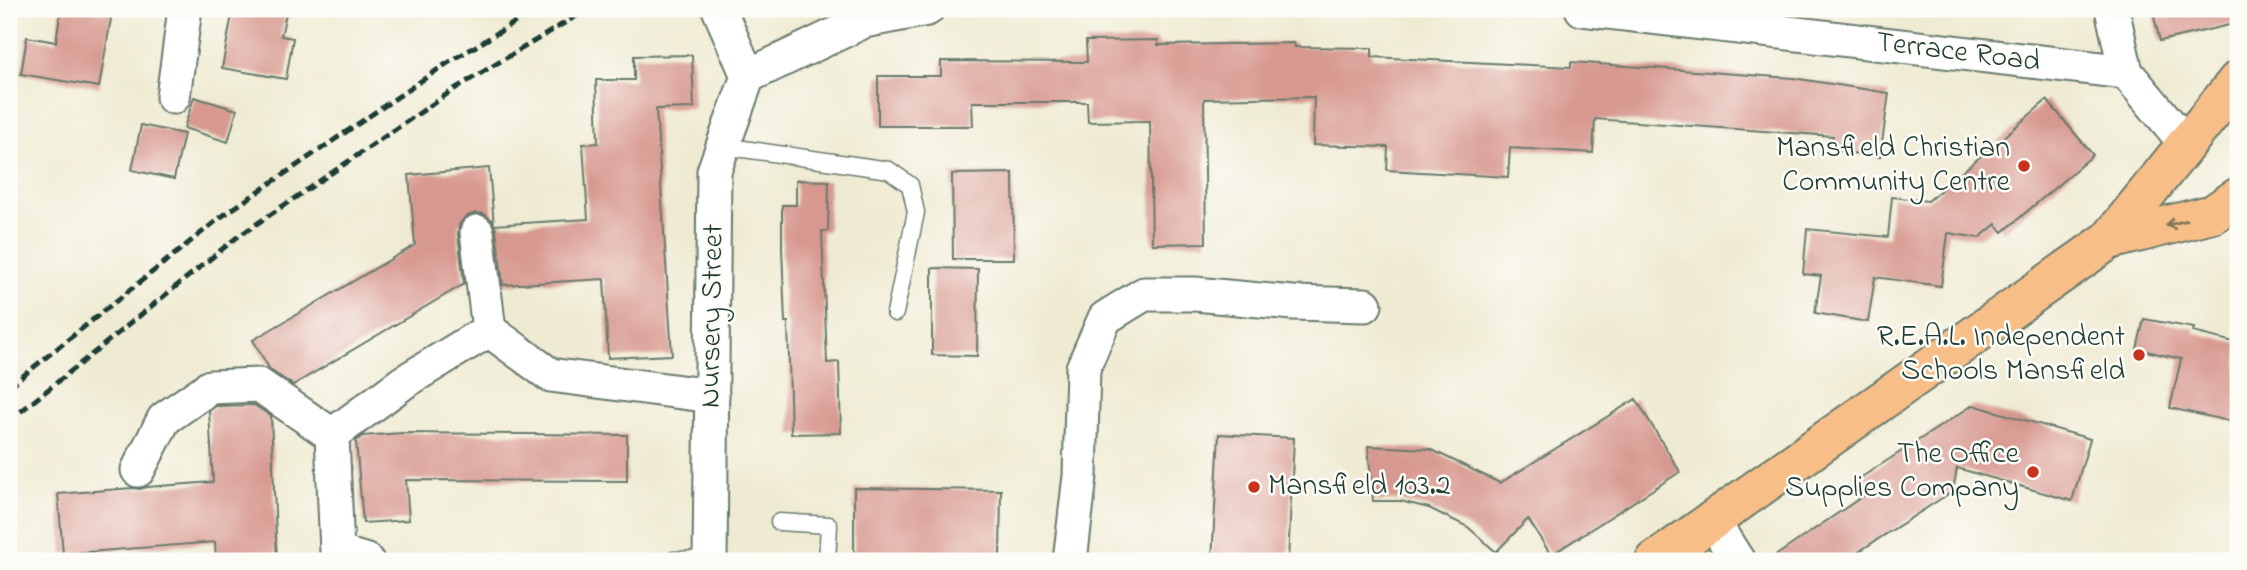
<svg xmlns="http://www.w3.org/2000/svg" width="2247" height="570" viewBox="0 0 2247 570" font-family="'Indie Flower',sans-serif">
<rect width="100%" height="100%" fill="#fdfcf7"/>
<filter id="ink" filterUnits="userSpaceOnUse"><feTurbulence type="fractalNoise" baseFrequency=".0143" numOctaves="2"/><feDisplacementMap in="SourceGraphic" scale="14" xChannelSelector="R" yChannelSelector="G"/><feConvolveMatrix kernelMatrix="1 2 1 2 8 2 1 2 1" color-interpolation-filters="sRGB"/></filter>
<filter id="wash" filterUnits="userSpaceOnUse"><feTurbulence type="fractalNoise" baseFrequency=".00686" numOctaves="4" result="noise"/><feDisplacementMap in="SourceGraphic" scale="28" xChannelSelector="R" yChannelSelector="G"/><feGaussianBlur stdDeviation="1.57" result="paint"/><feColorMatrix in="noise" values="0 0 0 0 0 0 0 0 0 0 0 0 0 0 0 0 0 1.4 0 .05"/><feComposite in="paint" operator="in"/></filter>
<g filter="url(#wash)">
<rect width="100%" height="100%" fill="#efebd3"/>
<g id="blocks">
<path fill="#d7988f" d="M61,9H86L112,13L99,87L21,74L27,37L56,42Z
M233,9H287L281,36L293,38L286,79L222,68Z
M2152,9H2238V23L2160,41Z
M1158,40V45L1294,43L1295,47L1372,48V57L1571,67V62L1793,78L1889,93L1880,157L1831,150L1833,136L1595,119L1593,153L1510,148L1508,177L1387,170L1388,147L1313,145L1314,97L1204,99L1206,243L1152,244L1150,121L1088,122L1087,102H972L973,126H878V76H941V61L1087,62L1086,41Z
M692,55L694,108L656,109L672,355L608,358L604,279L503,285L496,229L492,220L484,214L475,213L465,217L459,225L458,234L464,284L293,385L270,370L253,340L415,245L409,175L489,168L494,225L588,219L583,144L598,143L596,80H634V56Z
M194,97L237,110L228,142L184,128Z
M2047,100L2093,155L2003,232L1996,224L1979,238L1948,233L1941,286L1875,277L1868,322L1815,313L1821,276L1803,274L1807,229L1888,237L1892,197L1928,201Z
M141,125L184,134L174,179L132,170Z
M1013,173L1014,259H953L952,174Z
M796,180L829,181L828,231H822L827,363L839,362L841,433L791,434L788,322H785L782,249V205H796Z
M932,268L978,269L977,356L932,355Z
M2144,319L2194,328L2193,332L2238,343V423L2170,408L2181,359L2137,349Z
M1636,399L1680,472L1551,555L1528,519L1496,552L1468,527L1429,508L1400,501H1373L1368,446L1430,449L1500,483Z
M254,405L271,416L277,561H216L215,542L63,554L58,494L132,488L140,489L147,487L213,482L209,411L216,406Z
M1973,405L2090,439L2072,501L1957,468L1953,491L1844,561H1768L1863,496L1854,482Z
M402,433L627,435V481L406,480L409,520L363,523L356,441L363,436Z
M1219,434L1294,438L1288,561H1212Z
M854,488L1001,490L1000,558L854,556Z"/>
</g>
</g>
<g filter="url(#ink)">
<use href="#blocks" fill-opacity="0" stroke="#687a6c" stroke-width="2"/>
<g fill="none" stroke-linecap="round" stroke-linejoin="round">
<defs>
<path id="service" d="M723,146L889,170L910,185L916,212L895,313
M779,522L829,525L827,561
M673,560L710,559"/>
<path id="minor" d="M719,9L748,76
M1582,9L2126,72
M2112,9L2126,72L2186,144
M748,76L864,21L927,9
M173,97L185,9
M477,232L489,330L550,375L712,396
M138,470L164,419L210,387L259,385L332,435
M1712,520L1738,561
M367,561L337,552L332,435L404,382L489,330
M710,561L714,171L748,76
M1070,561L1080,476L1083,368L1105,318L1144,294H1195L1293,303L1365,305"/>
<path id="trunk" d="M2109,240L2213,214L2238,197
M1655,561L2109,240L2238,80"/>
</defs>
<use href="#service" stroke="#687a6c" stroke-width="19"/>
<use href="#minor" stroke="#687a6c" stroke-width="37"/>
<use href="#trunk" stroke="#687a6c" stroke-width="42"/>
<use href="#service" stroke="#fff" stroke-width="16"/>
<use href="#minor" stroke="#fff" stroke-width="33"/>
<use href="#trunk" stroke="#f7be87" stroke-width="38"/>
<path stroke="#1f3d34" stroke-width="5" stroke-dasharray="10 5" stroke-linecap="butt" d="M9,387L221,217L443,66L537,9
M9,421L236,238L456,88L588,9"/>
</g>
<defs><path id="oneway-shaft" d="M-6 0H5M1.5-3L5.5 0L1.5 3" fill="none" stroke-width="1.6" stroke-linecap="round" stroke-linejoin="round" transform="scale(1.75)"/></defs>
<use stroke="#807759" href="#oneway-shaft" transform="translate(2176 223) rotate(166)"/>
</g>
<g fill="#c8321e" stroke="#fdfcf7" stroke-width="2.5">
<circle cx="2024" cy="166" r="7"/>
<circle cx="2139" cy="355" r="7"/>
<circle cx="2033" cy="472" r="7"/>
<circle cx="1254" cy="487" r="7"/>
</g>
<g text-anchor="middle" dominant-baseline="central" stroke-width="5" stroke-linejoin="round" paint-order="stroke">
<g font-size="30" fill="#1f3d34" stroke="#fdfcf7">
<text transform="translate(1958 53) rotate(7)">Terrace Road</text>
<text transform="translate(713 316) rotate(-89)">Nursery Street</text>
</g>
<g font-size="30" fill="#1f3d34" stroke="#fdfcf7" text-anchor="end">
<text x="2010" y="149">Mansfield Christian<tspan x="2010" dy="34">Community Centre</tspan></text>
<text x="2125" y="338">R.E.A.L. Independent<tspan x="2125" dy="34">Schools Mansfield</tspan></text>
<text x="2019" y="455">The Office<tspan x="2019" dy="34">Supplies Company</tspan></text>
<text x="1268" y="487" text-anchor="start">Mansfield 103.2</text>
</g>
</g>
<rect width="2247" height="570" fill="none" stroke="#fdfcf7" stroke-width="35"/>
</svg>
